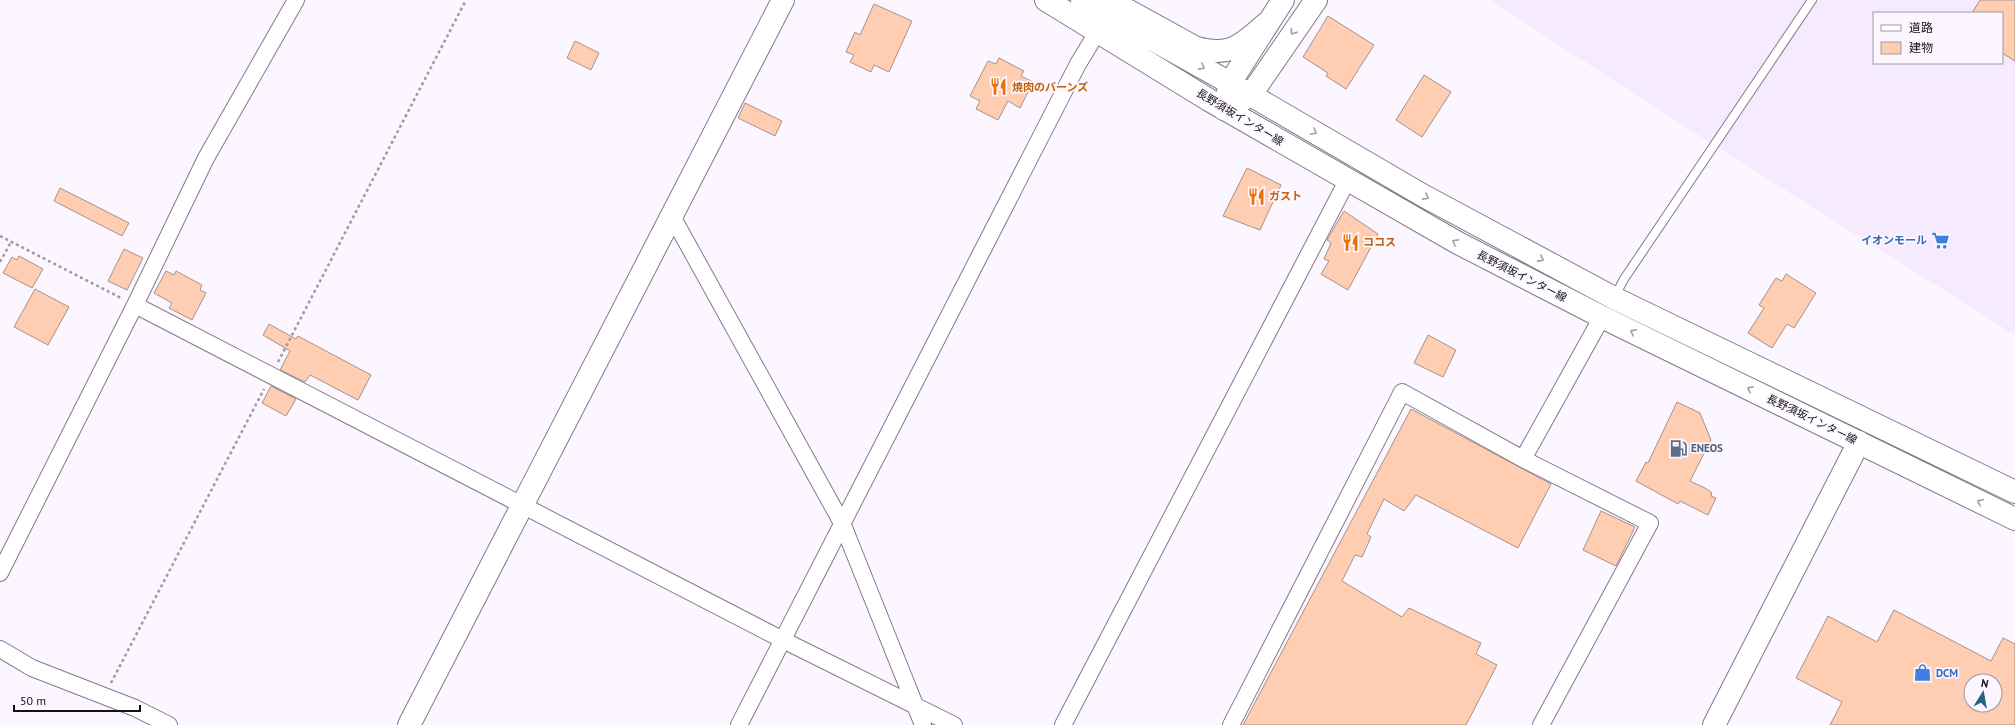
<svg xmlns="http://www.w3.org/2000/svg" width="2015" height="725" viewBox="0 0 2015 725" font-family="'PT Sans','Noto Sans JP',sans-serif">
<rect width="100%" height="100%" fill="#fbf6ff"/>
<path fill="#f5eafe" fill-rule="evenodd" d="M1489,0H2015V335L1714,145ZM1874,13H2002V63H1874Z"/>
<path fill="#fecdb2" stroke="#a79287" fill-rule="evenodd" d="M1980,0H2015V61L2002,53V13H1972Z
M874,4L912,21L889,72L874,65L871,72L850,62L854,55L846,52L855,32L860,35Z
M1328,16L1374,45L1346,89L1326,76L1328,73L1303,57Z
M575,41L599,53L591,70L567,58Z
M999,58L1024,71L1021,76L1033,82L1020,108L1008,101L998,120L976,109L980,101L970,96L988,61L996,64Z
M1424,75L1451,92L1422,137L1396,120Z
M745,103L782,121L775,136L738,118Z
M1247,168L1281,185L1260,230L1223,216Z
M60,188L129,223L122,236L54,201Z
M1344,211L1378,234L1348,290L1321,274L1329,261L1324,259L1331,243L1327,240Z
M124,249L143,258L127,290L108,281Z
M19,256L43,269L32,288L3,273L12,257L17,260Z
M166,271L174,275L176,271L202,285L200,290L206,293L192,320L169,308L172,303L154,293Z
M1786,274L1816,293L1794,328L1787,324L1772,348L1748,333L1764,308L1759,305L1776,278L1782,281Z
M35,289L69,307L48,345L14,327Z
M269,324L296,339L298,336L371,375L358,400L310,375L305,382L280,370L290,351L263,335Z
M1428,335L1456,350L1443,377L1414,363Z
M271,386L296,399L286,416L262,403Z
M1677,402L1700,413L1711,440L1690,481L1705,488L1712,493L1711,496L1716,498L1708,515L1680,501L1678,504L1636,481L1646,462L1648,463Z
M1411,409L1551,484L1518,548L1416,495L1404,511L1384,499L1367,534L1371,537L1362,557L1355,555L1342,581L1402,617L1409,608L1481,643L1476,654L1497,665L1466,725H1243Z
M1601,511L1635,527L1616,566L1583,550Z
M1894,610L1991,661L2003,638L2015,644V725H1830L1842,702L1796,678L1828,616L1877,642ZM1971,681H1995V705H1971Z"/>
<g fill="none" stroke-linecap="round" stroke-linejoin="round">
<defs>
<path id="lane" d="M1614,298L1624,279L1812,0"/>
<path id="street" d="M672,216L843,525L923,725
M135,305L783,640L954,725
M0,573L135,305L206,158L296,0
M0,649L32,668L135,708L169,725
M739,725L1078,64L1098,31
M1063,725L1347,181
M1231,725L1402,392L1523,459
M1541,725L1650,523L1523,459L1602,317"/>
<path id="secondary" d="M1109,0L1196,48C1233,57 1241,45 1267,23
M1226,101L1230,83L1283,0
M1224,109L1250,96L1316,0
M409,725L783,0
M1714,725L1859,442"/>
<path id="primary" d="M1046,0L1209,100L1458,243L1602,317L2015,519
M1082,0L1230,83L1424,196L1614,298L2015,492"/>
</defs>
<use href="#lane" stroke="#84798b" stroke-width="10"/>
<use href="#street" stroke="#84798b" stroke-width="18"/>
<use href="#secondary" stroke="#84798b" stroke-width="24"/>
<use href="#primary" stroke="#84798b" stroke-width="24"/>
<path stroke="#a09ba3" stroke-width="2.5" stroke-dasharray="3 3" stroke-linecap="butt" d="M0,236L121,298
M0,262L11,242
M278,362L466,0
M111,683L264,389"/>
<use href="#lane" stroke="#fff" stroke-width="8"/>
<use href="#street" stroke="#fff" stroke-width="16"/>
<use href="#secondary" stroke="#fff" stroke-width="22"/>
<use href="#primary" stroke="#fff" stroke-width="22"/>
</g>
<defs><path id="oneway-chevron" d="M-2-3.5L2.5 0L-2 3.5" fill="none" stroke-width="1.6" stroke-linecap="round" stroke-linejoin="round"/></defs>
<g stroke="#a19fa2">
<use href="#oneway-chevron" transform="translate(1293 32) rotate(125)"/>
<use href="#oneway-chevron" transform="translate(1202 67) rotate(29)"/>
<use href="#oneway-chevron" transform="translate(1314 132) rotate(30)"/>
<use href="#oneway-chevron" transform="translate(1426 197) rotate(29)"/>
<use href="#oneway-chevron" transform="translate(1455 242) rotate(-151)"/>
<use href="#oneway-chevron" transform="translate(1541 259) rotate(28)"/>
<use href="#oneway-chevron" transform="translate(1633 332) rotate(-154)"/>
<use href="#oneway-chevron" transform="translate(1750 389) rotate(-154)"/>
<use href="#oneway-chevron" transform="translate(1980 502) rotate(-154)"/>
</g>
<defs>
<symbol id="restaurant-bare" viewBox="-9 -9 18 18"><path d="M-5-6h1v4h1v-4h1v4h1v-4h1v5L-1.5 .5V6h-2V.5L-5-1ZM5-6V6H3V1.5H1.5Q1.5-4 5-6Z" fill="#e8710a" stroke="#fbf6ff" stroke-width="2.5" paint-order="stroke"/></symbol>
<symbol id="supermarket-bare" viewBox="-9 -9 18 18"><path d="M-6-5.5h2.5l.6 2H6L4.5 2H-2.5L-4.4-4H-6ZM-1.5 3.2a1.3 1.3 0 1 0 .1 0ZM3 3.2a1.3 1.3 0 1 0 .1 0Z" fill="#3f7fe0" stroke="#fbf6ff" stroke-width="2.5" paint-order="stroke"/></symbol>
<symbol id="fuel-bare" viewBox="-9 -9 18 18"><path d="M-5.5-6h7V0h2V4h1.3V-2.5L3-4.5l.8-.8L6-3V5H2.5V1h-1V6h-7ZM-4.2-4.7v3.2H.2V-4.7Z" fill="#5c6f8a" stroke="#fbf6ff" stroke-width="2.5" paint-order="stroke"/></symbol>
<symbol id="shop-bare" viewBox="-9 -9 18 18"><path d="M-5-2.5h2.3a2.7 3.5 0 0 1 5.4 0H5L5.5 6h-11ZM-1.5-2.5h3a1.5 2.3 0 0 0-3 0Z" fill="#3f7fe0" stroke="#fbf6ff" stroke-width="2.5" paint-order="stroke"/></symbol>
</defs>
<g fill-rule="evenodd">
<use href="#restaurant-bare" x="986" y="74" width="25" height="25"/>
<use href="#restaurant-bare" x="1244" y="184" width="25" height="25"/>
<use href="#supermarket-bare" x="1928" y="228" width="25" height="25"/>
<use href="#restaurant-bare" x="1338" y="230" width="25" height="25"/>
<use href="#fuel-bare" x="1666" y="436" width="25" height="25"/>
<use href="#shop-bare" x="1910" y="660" width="25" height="25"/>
</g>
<g text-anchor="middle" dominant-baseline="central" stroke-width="3.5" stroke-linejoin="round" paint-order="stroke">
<g font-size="11" font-weight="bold" fill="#c56008" stroke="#fbf6ff" text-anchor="start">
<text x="1012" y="87">焼肉のバーンズ</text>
<text x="1269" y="196">ガスト</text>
<text x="1363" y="242">ココス</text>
</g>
<g font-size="11" fill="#141017" stroke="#fbf6ff">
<text transform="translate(1240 117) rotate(31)">長野須坂インター線</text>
<text transform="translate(1522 276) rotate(27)">長野須坂インター線</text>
<text transform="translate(1812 419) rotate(26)">長野須坂インター線</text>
</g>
<g font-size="11" font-weight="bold" fill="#366cbe" stroke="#fbf6ff" text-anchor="end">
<text x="1927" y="240">イオンモール</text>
<text x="1936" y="673" text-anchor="start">DCM</text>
</g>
<g font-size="11" font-weight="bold" fill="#4e5e75" stroke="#fbf6ff" text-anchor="start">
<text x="1691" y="448">ENEOS</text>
</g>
</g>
<rect x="1873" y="12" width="130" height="52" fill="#fbf6ff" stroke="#9f9aa2"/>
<rect x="1881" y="25" width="20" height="6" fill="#ffffff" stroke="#9f9aa2"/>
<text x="1909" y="32" font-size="12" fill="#141017">道路</text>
<rect x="1881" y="42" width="20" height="12" fill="#fecdb2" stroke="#9f9aa2"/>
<text x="1909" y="52" font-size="12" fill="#141017">建物</text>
<g transform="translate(1983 693) rotate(11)"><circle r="19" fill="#fbf6ff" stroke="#9f9aa2"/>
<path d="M0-3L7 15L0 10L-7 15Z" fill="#2d637e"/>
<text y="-6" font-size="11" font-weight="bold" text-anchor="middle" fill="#141017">N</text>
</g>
<path d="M14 705v6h126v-6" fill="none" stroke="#141017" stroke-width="2"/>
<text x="20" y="705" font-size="12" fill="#141017" stroke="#fbf6ff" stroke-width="3" paint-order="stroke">50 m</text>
</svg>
